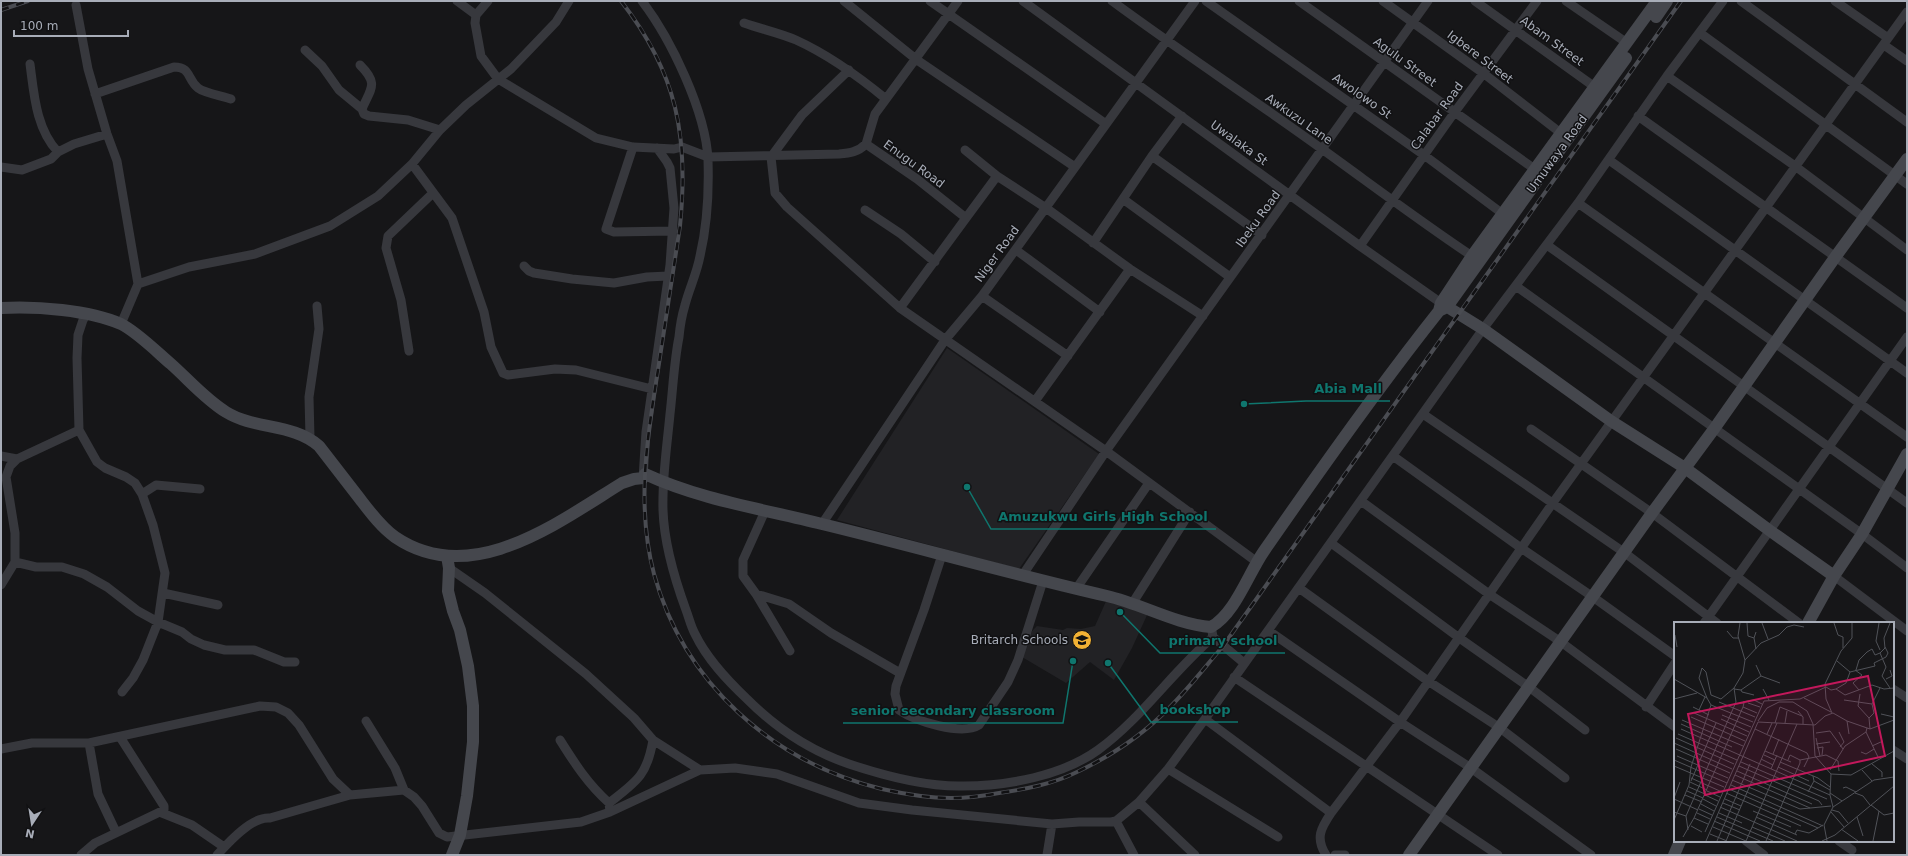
<svg xmlns="http://www.w3.org/2000/svg" width="1908" height="856" viewBox="0 0 1908 856" font-family="'DejaVu Sans',sans-serif">
<rect width="100%" height="100%" fill="#161618"/>
<path fill="#222225" d="M947,348L1099,454L1019,569L837,520Z
M1107,599L1148,613L1132,648L1114,680L1090,662L1066,683L1022,657L1032,631L1037,626L1063,630L1067,628L1081,629L1095,626Z"/>
<g fill="none" stroke-linecap="round" stroke-linejoin="round">
<path stroke="#37383d" stroke-width="9" d="M457,1L476,15
M488,1L476,15L475,23L481,56L498,79L596,138L633,147L674,149L682,147L708,157L839,154C850,153 858,152 866,144
M642,1C671,39 706,112 708,160C709,191 707,226 700,256C697,273 689,289 685,305C682,315 680,326 679,337C674,362 673,388 670,414C667,446 662,478 663,510C664,542 675,580 686,610C689,618 691,627 695,634C707,659 727,680 747,699C775,727 811,751 849,764C885,776 925,787 963,786C1007,786 1062,776 1098,750C1142,718 1172,672 1213,637
M844,1L917,60L1075,167
M930,1L1106,124
M958,1L875,114L866,144L917,179L966,218L997,176
M1023,1L1360,246L1441,303
M1112,1C1181,52 1253,99 1322,149C1372,185 1421,222 1472,256
M1206,1L1424,155L1503,214
M1299,1L1536,170
M1383,1L1483,73L1562,134
M1475,1L1599,90
M1566,1L1627,43
M1741,1L1907,122
M1835,1L1888,38
M76,5L88,69L107,134L117,161L138,284
M744,23C761,29 780,33 796,40C829,55 858,76 886,99
M1700,33L1907,184
M1884,45L1907,61
M305,50L322,66L339,90L362,109
M30,64C34,94 36,129 58,152
M360,65C379,84 371,88 362,109L364,114L369,116L408,120L440,130
M849,70L802,115L771,157L775,193L787,207L900,308L1106,451L1257,562
M1667,76L1795,166L1907,250
M95,94L174,67C191,67 187,79 198,88C204,93 223,96 231,99
M1638,116L1907,308
M633,147L606,229L614,232L673,231
M965,150L997,176L1046,208L1130,269L1203,316
M1152,156L1262,235
M1609,160L1907,373
M412,164L452,218L484,312L491,347L503,373L508,375L555,369L576,370L652,389
M1,167L22,170L51,159L58,152L74,144L107,134
M1123,199L1230,277
M1578,203L1907,437
M865,210L901,234L935,262
M1093,243L1152,156L1182,116
M1547,245L1907,503
M1360,246L1454,113L1537,1
M1016,250L1100,312
M524,266L529,271L534,273L572,279L614,283L647,277L668,276
M1516,286L1862,534L1907,568
M982,296L1068,356
M900,308L966,218
M87,314L83,320L78,335L77,358L79,430L97,462L105,468L126,477L135,483L142,494L153,525L165,573L158,622L143,660L133,678L122,692
M121,324L138,284L189,267L255,254L330,226L378,196L412,164L440,130L466,105L511,69L556,22L569,1
M409,351L401,300L386,248L388,236L433,193
M1035,401L1130,269
M1423,414L1625,553L1717,623
M1531,429L1652,513L1799,623
M310,438L309,397L319,329L317,306
M1,456L17,459
M1393,456L1521,548L1593,597L1675,656
M643,478L646,432L670,265L674,208L670,168L667,162L657,148
M142,494L156,485L200,489
M1361,501L1489,594L1561,642L1675,727
M765,511L743,560V576L756,594L790,651
M822,524L945,340L982,296L1195,1
M1331,543L1458,637L1529,687L1585,730
M942,555L924,610L896,686L895,694L899,710C915,721 962,736 979,725L1008,682L1018,660L1043,581
M15,562L36,567H62L84,574L107,587L138,611L158,622L182,632L191,639L204,645L225,650H254L284,662H295
M449,568L485,593L586,674L634,718L653,740L700,770
M1022,576L1106,451L1428,1
M1834,576L1907,631
M1,585L15,562V533L6,477L10,466L17,459L79,430
M1299,588L1428,681L1500,728L1565,778
M1076,589L1149,483
M163,593L218,605
M756,594L789,604L831,633L900,673
M1132,604L1190,512
M1704,623L1907,337
M1212,631L1213,637L1244,663
M1269,631L1400,722L1471,768L1591,855
M1234,677L1498,855
M1893,689L1907,698
M1646,707L1675,663
M1205,719L1331,813
M366,721L395,768L404,790
M560,740C575,764 588,784 609,803
M89,743L98,794L116,832
M1,749L32,743H89L260,706L276,707L288,713L299,725L333,779L350,795
M1893,750L1907,759
M1168,769L1278,837
M1139,802L1195,855
M610,812L609,803C636,782 647,776 653,740
M162,813L192,825L224,847
M1116,821L1134,855
M1746,841L1764,855
M1839,841L1852,850
M81,855L95,843L164,810V806L120,737
M217,855C228,843 252,816 270,818L350,795L404,790L414,797L422,806L439,833L447,837L581,822L610,812L700,770L735,768L777,774L859,803L912,810L1052,824L1079,822H1111L1116,821L1139,802L1168,769L1205,719L1483,329L1578,203L1667,76L1723,1
M1047,855L1052,824
M1326,855C1315,838 1321,828 1331,813L1400,722L1552,504L1907,12
M1335,855H1345"/>
<path stroke="#45474d" stroke-width="12" d="M1656,17L1667,1
M1554,158L1626,58
M1441,303L1483,329L1611,421L1685,468L1769,530L1834,576
M1,308C36,306 89,310 121,324C137,332 157,352 171,364C189,380 205,399 226,412C255,430 293,423 319,446C333,464 346,481 360,499C370,512 381,527 395,537C471,589 557,523 622,483L634,479L643,478L645,474C701,500 763,509 822,524C917,547 1011,574 1107,596C1142,604 1175,624 1211,627C1235,614 1248,574 1264,551C1320,470 1377,389 1439,311L1441,303L1472,256L1657,1
M1441,310L1447,307L1537,181
M447,556L449,568L448,591L453,611L460,630L468,666L473,706V742L467,796L460,835L452,855
M1808,623L1834,576L1862,534L1907,454
M1409,855L1652,513L1714,429L1836,256L1907,159
M1674,855L1680,841"/>
<defs>
<path id="rail" d="M621,1C677,73 689,136 680,226C673,274 665,322 658,370C647,438 636,506 654,574C684,683 772,762 882,789C904,794 928,798 951,798C967,798 984,796 999,793C1026,789 1053,784 1077,772C1111,756 1144,734 1170,707C1189,688 1205,667 1223,646L1681,1
M1,10L28,1"/>
</defs>
<use href="#rail" stroke="#4a4c52" stroke-width="4"/>
<use href="#rail" stroke="#111113" stroke-width="2.5" stroke-dasharray="8" stroke-linecap="butt"/>
</g>
<defs>
<symbol id="school-disc" viewBox="-11 -11 22 22"><circle r="9.5" fill="#f2b134" stroke="#111113"/><path d="M0-5L7-2L0 1L-7-2ZM-4 1L0 2.5L4 1V4Q0 6-4 4Z" fill="#111"/></symbol>
</defs>
<g fill-rule="evenodd">
<use href="#school-disc" x="1071" y="629" width="22" height="22"/>
</g>
<g text-anchor="middle" dominant-baseline="central" stroke-width="3" stroke-linejoin="round" paint-order="stroke">
<g font-size="12" fill="#a8adb8" stroke="#111113">
<text transform="translate(1552 41) rotate(36)">Abam Street</text>
<text transform="translate(1480 57) rotate(37)">Igbere Street</text>
<text transform="translate(1405 62) rotate(36)">Agulu Street</text>
<text transform="translate(1362 96) rotate(35)">Awolowo St</text>
<text transform="translate(1437 116) rotate(-54)">Calabar Road</text>
<text transform="translate(1299 119) rotate(35)">Awkuzu Lane</text>
<text transform="translate(1239 143) rotate(36)">Uwalaka St</text>
<text transform="translate(1557 154) rotate(-54)">Umuwaya Road</text>
<text transform="translate(914 164) rotate(36)">Enugu Road</text>
<text transform="translate(1258 219) rotate(-54)">Ibeku Road</text>
<text transform="translate(997 254) rotate(-54)">Niger Road</text>
</g>
<g font-size="12" fill="#a8adb8" stroke="#111113" text-anchor="end">
<text x="1068" y="640">Britarch Schools</text>
</g>
</g>
<g transform="translate(1674 622)">
<rect width="220" height="220" fill="#161618"/>
<path fill="none" stroke="#505258" stroke-width="1" d="M73,1L74,14L80,16M88,1L94,17M160,1L164,13L169,15V26M205,1L202,19L206,28M53,9L59,16H65M82,10L80,16L82,27M1,13L3,25M71,38L87,21L105,13L113,5L120,3L130,5M163,39L176,50M82,43L87,54M181,48L188,53L179,61L185,68M182,48L185,38L193,30L198,27L201,33L206,31M0,57L33,76L37,83L17,145L15,163L0,198M212,57L218,54L216,48M216,66L208,54L212,45L206,31L211,26L210,16L216,1M60,67L67,68L87,54L106,61M89,67L95,78M162,67L171,73L198,63L210,67L220,66M67,68L68,70L80,73M186,72L184,84L195,96L196,107M33,76L25,56L28,46L32,50L37,73L47,77M130,76L157,90M0,77L23,71M47,77L60,66M170,78L198,82M45,80L81,95M69,80L80,78L88,82M74,81L86,85M37,83L79,100M19,85L35,93M69,85L83,91M25,88L31,75M124,89L129,95V102M20,91L73,114M158,91L152,77L151,62L167,29L178,16V1M207,92L220,95M48,93L77,105M17,95L71,119M195,96L200,91L198,82L206,66M47,97L75,110M8,98L69,124M84,99L93,86L105,80H119L133,89L139,102L141,134L157,152L156,173M173,99L175,112M101,101L106,85L128,94M111,101L113,89M7,102L58,125M7,107L156,173L159,185M81,107L133,131L135,135L130,145M165,110L170,120L166,125M192,110L204,135M142,111L156,109L169,127M4,112L63,138M93,112L98,101M2,116L60,142M142,116L146,134M0,121L58,147M142,122L156,120M198,124L209,119M143,126L149,125L148,133M2,127L56,151M91,129L117,140M187,130L192,132L200,127M99,132L105,117M90,133L101,138M3,134L54,156M87,137L99,143M0,138L53,161M126,138L152,133L164,139L165,149M67,140L153,177M106,140L144,156L156,165M198,142L208,150V155M0,144L50,165M65,144L145,179L148,183M104,145L135,159M97,147L103,133M156,148L171,124L192,110L193,106M188,148L198,159M63,149L138,182M157,152L177,153L220,129M61,153L136,186M17,156L48,170M58,158L126,187L157,184M17,159L42,101M140,159L156,168M16,160L33,168M57,163L149,204M15,165L31,172M169,166L172,165L182,170M55,167L144,206L149,203M13,169L29,176M33,169L46,175M134,170L140,159L139,154M52,171L127,204M156,171L168,179M181,171L189,174L196,183M11,173L28,180M31,173L44,179M0,176L6,160M0,177L24,188M29,177L42,184M51,177L67,184M49,181L66,188M27,182L40,189M197,183L210,193L220,191M46,185L123,219M25,187L38,193M158,188L165,190L174,201M79,189L117,205M0,190L12,194M157,190L170,205M23,191L36,197M45,191L68,201M43,195L99,219M82,195L123,213M183,195L189,214M20,196L34,202M40,199L86,219M17,204L28,210M39,205L72,219M78,205L111,219M167,207L184,219M14,208L12,194L62,80L60,66L69,51L71,38L64,14L66,1M31,210L90,79L126,77L152,65L157,68L162,67L172,61L176,50L201,44L200,41L212,35L214,31L211,25M36,212L53,219M121,212L123,208L135,211L144,206M9,215L20,196L69,85L70,81H66M32,219L84,100L141,103L151,94L159,91L173,99L196,107L220,98M43,219L76,142M52,219L103,101M72,219L123,102M92,219L126,141V138L116,133L114,138M148,219L161,213L220,164M153,219L150,203L159,185L200,158L220,155M199,219L205,189"/>
<path fill="#c2185b" fill-opacity="0.15" stroke="#c2185b" stroke-width="2" d="M194,54L211,134L31,173L14,92Z"/>
<rect width="220" height="220" fill="none" stroke="#a8adb8" stroke-width="2"/>
</g>
<path fill="none" stroke="#0f766e" stroke-width="1.5" d="M1244 404L1306 401H1390M967 487L991 529H1216M1120 612L1160 653H1285M1108 663L1151 722H1238M1073 661L1063 723H843"/>
<g fill="#0f766e" stroke="#111113" stroke-width="1.5">
<circle cx="1244" cy="404" r="4"/>
<circle cx="967" cy="487" r="4"/>
<circle cx="1120" cy="612" r="4"/>
<circle cx="1108" cy="663" r="4"/>
<circle cx="1073" cy="661" r="4"/>
</g>
<g font-size="13" text-anchor="middle" font-weight="bold" fill="#0f766e" stroke="#111113" stroke-width="3" stroke-linejoin="round" paint-order="stroke">
<text x="1348" y="393">Abia Mall</text>
<text x="1103" y="521">Amuzukwu Girls High School</text>
<text x="1223" y="645">primary school</text>
<text x="1195" y="714">bookshop</text>
<text x="953" y="715">senior secondary classroom</text>
</g>
<rect width="1908" height="856" fill="none" stroke="#a8adb8" stroke-width="4"/>
<g transform="translate(32 824) rotate(192)" stroke="#111113" stroke-width="3" paint-order="stroke">
<path d="M0-3L7 15L0 10L-7 15Z" fill="#a8adb8"/>
<text y="-6" font-size="11" font-weight="bold" text-anchor="middle" fill="#a8adb8">N</text>
</g>
<path d="M14 30v6h114v-6" fill="none" stroke="#a8adb8" stroke-width="2"/>
<text x="20" y="30" font-size="12" fill="#a8adb8" stroke="#111113" stroke-width="3" paint-order="stroke">100 m</text>
</svg>
